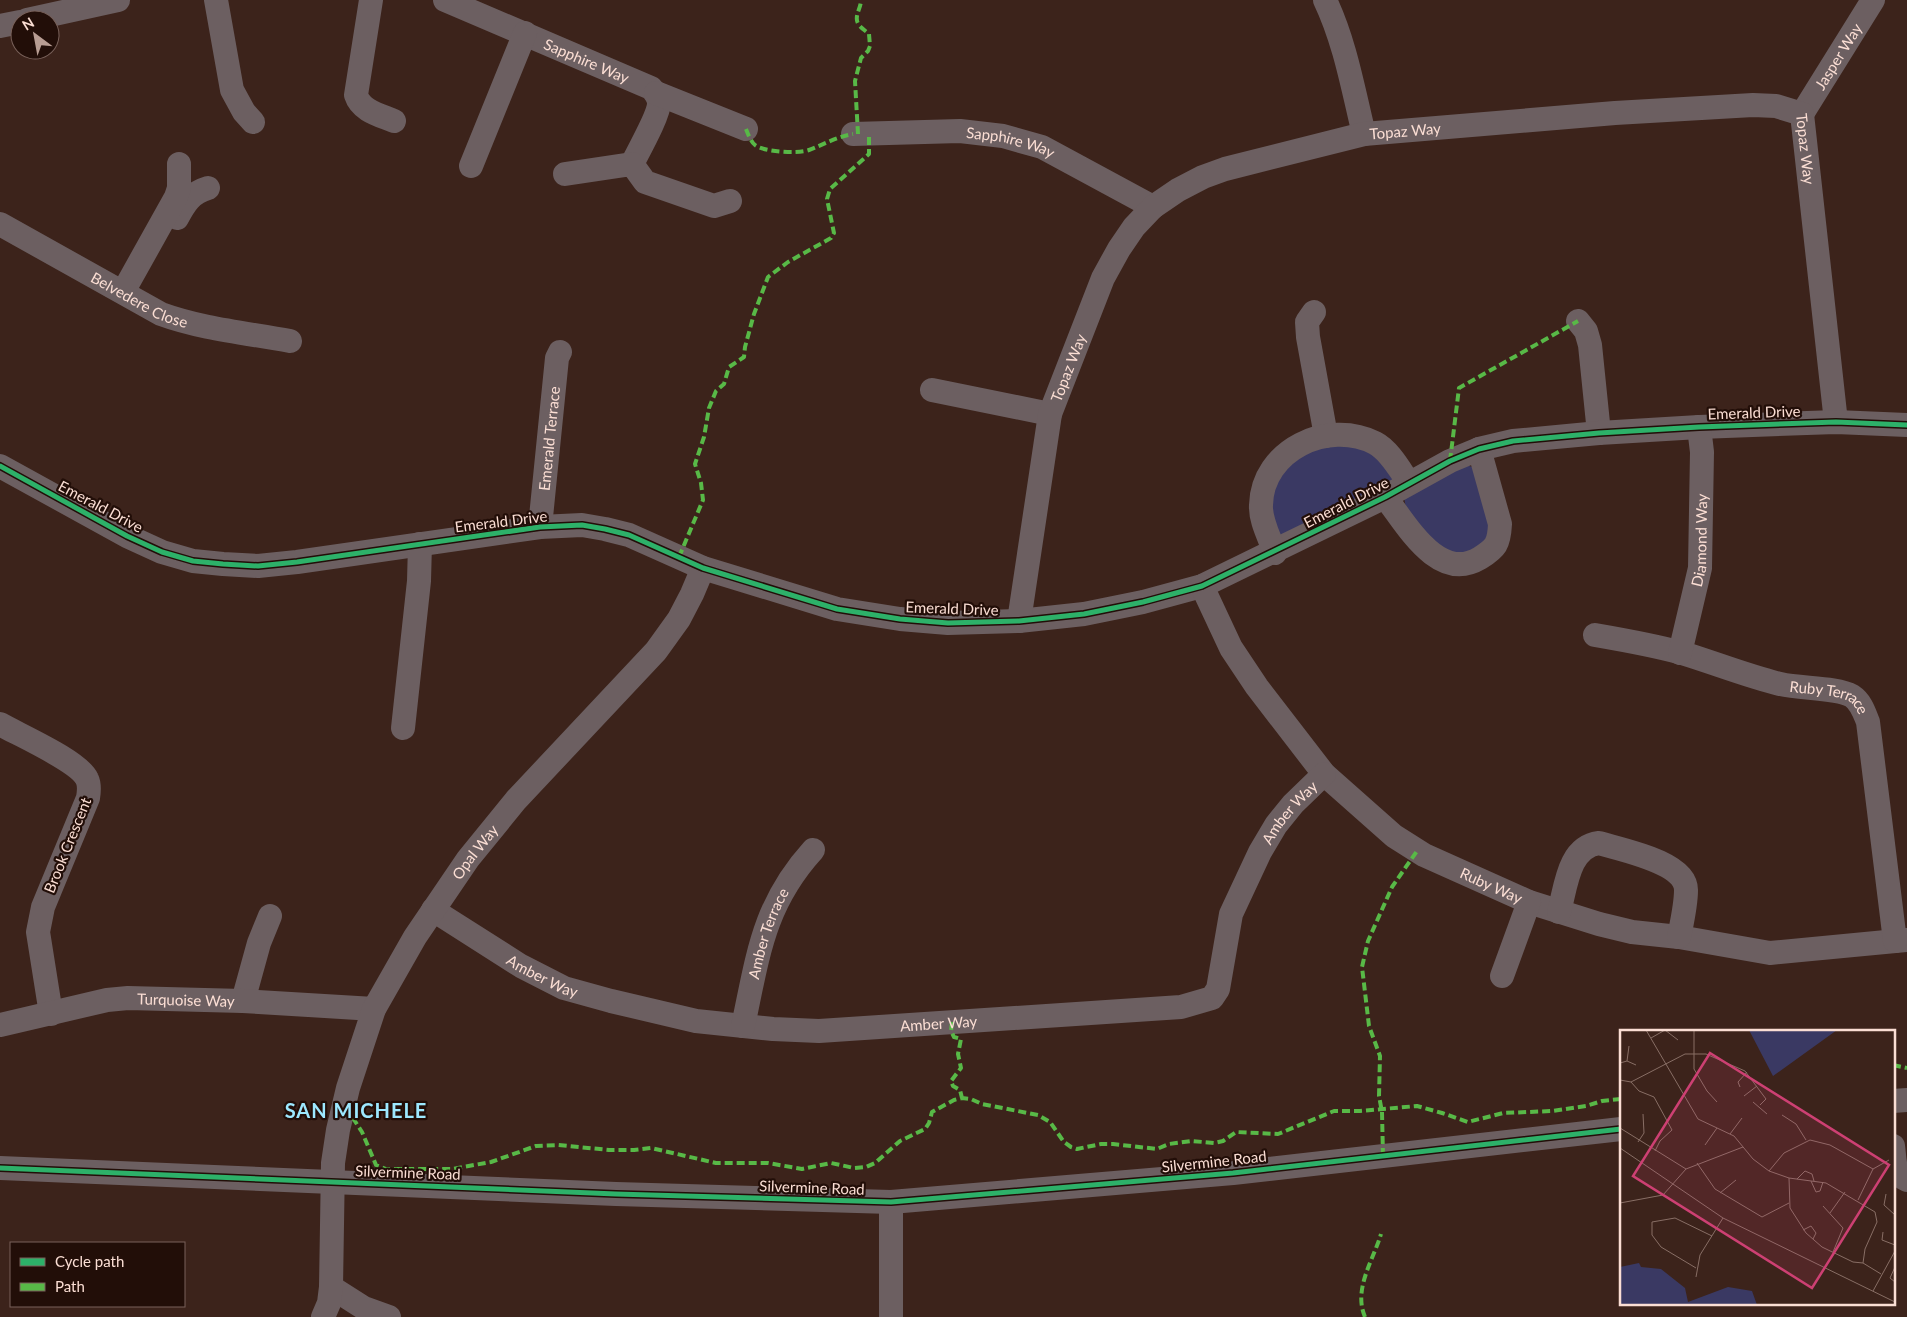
<svg xmlns="http://www.w3.org/2000/svg" width="1907" height="1317" viewBox="0 0 1907 1317" font-family="Lato,sans-serif">
<rect width="100%" height="100%" fill="#3c231b"/>
<path fill="#3a3963" d="M1374,445L1404,486L1275,549L1262,502L1304,446Z
M1463,464L1485,471L1495,546L1449,563L1407,514L1404,497Z"/>
<g fill="none" stroke-linecap="round" stroke-linejoin="round">
<g stroke="#6c5f61" stroke-width="24">
<path d="M216,0L232,90L244,112L253,122"/>
<path d="M371,0L356,95C361,111 380,115 394,121"/>
<path id="s1" d="M445,0L651,88C655,92 658,96 659,102C660,113 638,152 632,164"/>
<path d="M1325,0C1345,42 1353,89 1364,134"/>
<path d="M27,20L118,0"/>
<path d="M0,26L20,22"/>
<path d="M656,93L746,129"/>
<path id="s2" d="M1802,114L1836,422"/>
<path id="s3" d="M1802,114L1873,0"/>
<path id="s4" d="M853,134L960,131L1003,136L1042,147L1153,207"/>
<path d="M471,166L525,33"/>
<path d="M565,174L632,164L645,182L714,206L730,201"/>
<path d="M177,218C185,203 191,193 208,188"/>
<path id="s5" d="M0,224L161,314C202,329 247,333 290,341"/>
<path d="M123,292L176,197L179,188V164"/>
<path d="M1314,312L1307,322L1308,337L1326,436"/>
<path d="M1578,321L1586,331L1590,345L1599,433"/>
<path d="M932,390L1050,414"/>
<path d="M0,466L127,536L162,552L193,561L223,564L258,566L297,562L540,527L582,525L605,529L629,535L703,568L837,609L900,619L948,623L1019,621L1084,614L1143,602L1202,586L1385,497L1450,461L1479,449L1513,441L1599,433L1699,427L1836,422L1907,425"/>
<path d="M1385,497C1407,525 1438,583 1480,558C1496,548 1499,544 1500,524L1479,449"/>
<path id="s6" d="M540,527L557,358L560,352"/>
<path d="M1275,553C1270,538 1260,521 1261,505C1262,450 1328,419 1375,443C1389,450 1400,470 1409,483"/>
<path id="s7" d="M1202,586L1231,648L1257,687L1324,774L1394,836L1424,855L1529,902L1599,924L1632,932L1679,937L1770,953L1907,940"/>
<path id="s8" d="M1019,621L1050,414L1103,278L1119,249L1134,227L1153,207L1178,190L1203,177L1225,169L1364,134L1615,113L1753,105L1776,106L1802,114"/>
<path id="s9" d="M1595,635C1624,640 1653,645 1682,653C1715,663 1747,676 1780,684C1800,689 1836,687 1852,696C1861,702 1864,712 1868,722L1895,941"/>
<path id="s10" d="M1680,653L1700,568L1702,452L1699,427"/>
<path d="M0,724C19,735 79,761 87,779C90,785 89,792 88,798L43,907L38,932L51,1014"/>
<path d="M403,728L419,581L420,544"/>
<path id="s11" d="M433,910L521,966L564,988L611,1001L696,1021L773,1029L819,1031L1181,1007L1212,998L1218,989L1231,914L1260,852L1276,825L1293,804L1324,774"/>
<path d="M1559,912C1566,887 1568,847 1599,843C1622,850 1686,862 1686,890C1686,905 1682,922 1679,937"/>
<path d="M1502,976L1529,902"/>
<path d="M243,1001L259,943L270,916"/>
<path id="s12" d="M0,1025L107,1000L128,998L243,1001L374,1009"/>
<path id="s13" d="M743,1026C758,956 763,905 813,850"/>
<path d="M1893,1101L1907,1100"/>
<path d="M1893,1146C1895,1159 1893,1174 1907,1180"/>
<path d="M0,1168L616,1194L891,1202L1233,1173L1621,1129"/>
<path d="M331,1287L364,1308L389,1317"/>
<path id="s14" d="M323,1317L329,1303L331,1287L333,1163L338,1130L348,1088L374,1009L415,937L468,859L516,800L656,651L679,619L692,594L703,568"/>
<path d="M891,1317V1202"/>
</g>
<path stroke="#58b947" stroke-width="4" stroke-dasharray="8 4" stroke-linecap="butt" d="M746,129C748,134 751,142 755,145C764,152 798,154 809,150C825,144 836,137 853,134
M858,134L855,81L861,58L868,51L870,46L869,34C866,31 862,29 859,25C853,17 861,9 861,0
M1450,461L1459,388L1578,321
M679,557L703,500L701,483L695,464L704,437L709,408L716,391L724,384L729,367L744,357L745,347L754,314L768,277L788,262L831,238L834,233L827,199L830,189L869,154V134
M952,1022L951,1031L954,1037L961,1039L958,1054L961,1068L951,1081L953,1086L960,1090L962,1098
M1893,1065L1907,1068
M342,1115H351L362,1132L376,1165L386,1169H452L491,1162L536,1146L558,1145L609,1150H634L651,1148L716,1163H768L802,1169L831,1163L854,1168L866,1167L875,1163L900,1141L925,1129L929,1123L932,1112L954,1100L962,1098L971,1099L982,1104L1038,1115L1050,1122L1064,1142L1071,1147L1077,1149L1101,1144H1113L1157,1149L1169,1144L1192,1141L1214,1143L1223,1141L1236,1132L1278,1134L1334,1111H1360L1417,1106L1442,1113L1468,1122L1503,1113L1552,1111L1586,1106L1602,1101L1621,1099
M1383,1156L1382,1112L1379,1096L1380,1056L1369,1026L1362,967L1368,941L1392,887L1417,851
M1365,1317C1353,1289 1373,1261 1381,1234"/>
<defs>
<path id="cycleway" d="M0,466L127,536L162,552L193,561L223,564L258,566L297,562L540,527L582,525L605,529L629,535L703,568L837,609L900,619L948,623L1019,621L1084,614L1143,602L1202,586L1385,497L1450,461L1479,449L1513,441L1599,433L1699,427L1836,422L1907,425
M0,1168L616,1194L891,1202L1233,1173L1621,1129"/>
</defs>
<use href="#cycleway" stroke="#220e08" stroke-width="8"/>
<use href="#cycleway" stroke="#2db169" stroke-width="5"/>
</g>
<g text-anchor="middle" dominant-baseline="central" stroke-width="4.5" stroke-linejoin="round" paint-order="stroke">
<g font-size="15" fill="#fbded4" stroke="#220e08">
<text stroke="none"><textPath href="#s3" startOffset="68">Jasper Way</textPath></text>
<text stroke="none"><textPath href="#s1" startOffset="154">Sapphire Way</textPath></text>
<text stroke="none"><textPath href="#s8" startOffset="709">Topaz Way</textPath></text>
<text stroke="none"><textPath href="#s4" startOffset="159">Sapphire Way</textPath></text>
<text stroke="none"><textPath href="#s2" startOffset="35">Topaz Way</textPath></text>
<text stroke="none"><textPath href="#s5" startOffset="159">Belvedere Close</textPath></text>
<text stroke="none"><textPath href="#s8" startOffset="259">Topaz Way</textPath></text>
<text transform="translate(1754 412) rotate(-2)">Emerald Drive</text>
<text stroke="none"><textPath href="#s6" startOffset="89">Emerald Terrace</textPath></text>
<text transform="translate(1346 502) rotate(-27)">Emerald Drive</text>
<text transform="translate(101 506) rotate(28)">Emerald Drive</text>
<text transform="translate(501 521) rotate(-7)">Emerald Drive</text>
<text stroke="none"><textPath href="#s10" startOffset="115">Diamond Way</textPath></text>
<text transform="translate(952 608) rotate(2)">Emerald Drive</text>
<text stroke="none"><textPath href="#s9" startOffset="244">Ruby Terrace</textPath></text>
<text stroke="none"><textPath href="#s11" startOffset="1012">Amber Way</textPath></text>
<text transform="translate(67 845) rotate(-68)">Brook Crescent</text>
<text stroke="none"><textPath href="#s14" startOffset="502">Opal Way</textPath></text>
<text stroke="none"><textPath href="#s7" startOffset="428">Ruby Way</textPath></text>
<text stroke="none"><textPath href="#s13" startOffset="96">Amber Terrace</textPath></text>
<text stroke="none"><textPath href="#s11" startOffset="128">Amber Way</textPath></text>
<text stroke="none"><textPath href="#s12" startOffset="189">Turquoise Way</textPath></text>
<text stroke="none"><textPath href="#s11" startOffset="532">Amber Way</textPath></text>
<text transform="translate(1214 1161) rotate(-6)">Silvermine Road</text>
<text transform="translate(408 1172) rotate(2)">Silvermine Road</text>
<text transform="translate(812 1187) rotate(2)">Silvermine Road</text>
</g>
<g font-size="20" font-weight="bold" letter-spacing="1" fill="#9de8ff" stroke="#220e08">
<text x="356" y="1110">SAN MICHELE</text>
</g>
</g>
<g transform="translate(1620 1030)">
<rect width="275" height="275" fill="#3c231b"/>
<path d="M129,0H217L153,46ZM19,233L21,237L41,239L65,258L68,272L108,257L132,261L137,275H0V237Z" fill="#3a3963"/>
<path fill="none" stroke="#886e65" stroke-width="1" d="M26,0L78,89L114,106L133,129L149,141L169,148L206,153L255,182L257,192L245,219L243,233L261,244M45,0L58,10M74,0V39L87,61L97,72M31,8L45,0M7,31L9,16M0,33L7,31L16,35M0,50L11,52L65,24H86L125,41L146,69L140,75M11,52L19,61L34,67L52,100L40,111L35,121M120,57L118,52L127,42M124,66L137,56M133,72L147,84M162,85L176,94L186,110M0,98L66,139M110,104L122,88M18,112L24,103L23,84M85,115L97,98M0,118L103,188L275,272M77,133L95,159L142,187L169,173M253,139L269,130M149,141L164,123L190,110L210,115L253,139M169,148L170,178L186,203L202,217L233,232L243,233M177,149L185,141L192,144L194,151M191,151L196,162L200,161L203,152M100,163L116,150M266,164L264,175L275,185M238,170L253,139M0,173L43,165L66,139L123,117M203,176L223,198L213,222M210,183L225,162M183,200L191,196L196,203L193,209M263,202L262,210L275,215M275,237L270,248L275,252M76,238L41,217L32,205V192L55,188L92,206M76,247L80,225L103,188M253,261L275,221"/>
<path fill="#cd4073" fill-opacity="0.15" stroke="#cd4073" stroke-width="2.5" d="M90,23L269,135L192,258L13,146Z"/>
<rect width="275" height="275" fill="none" stroke="#fbded4" stroke-width="2.5"/>
</g>
<rect x="10" y="1242" width="175" height="65" fill="#220e08" stroke="#79615a"/>
<rect x="20" y="1258" width="25" height="8" fill="#2db169" stroke="#79615a"/>
<text x="55" y="1267" font-size="15" fill="#fbded4">Cycle path</text>
<rect x="20" y="1283" width="25" height="8" fill="#58b947" stroke="#79615a"/>
<text x="55" y="1292" font-size="15" fill="#fbded4">Path</text>
<g transform="translate(35 35) rotate(328)"><circle r="24" fill="#220e08" stroke="#79615a"/>
<path d="M0-4L9 19L0 12L-9 19Z" fill="#b89d93"/>
<text y="-8" font-size="14" font-weight="bold" text-anchor="middle" fill="#fbded4">N</text>
</g>
</svg>
